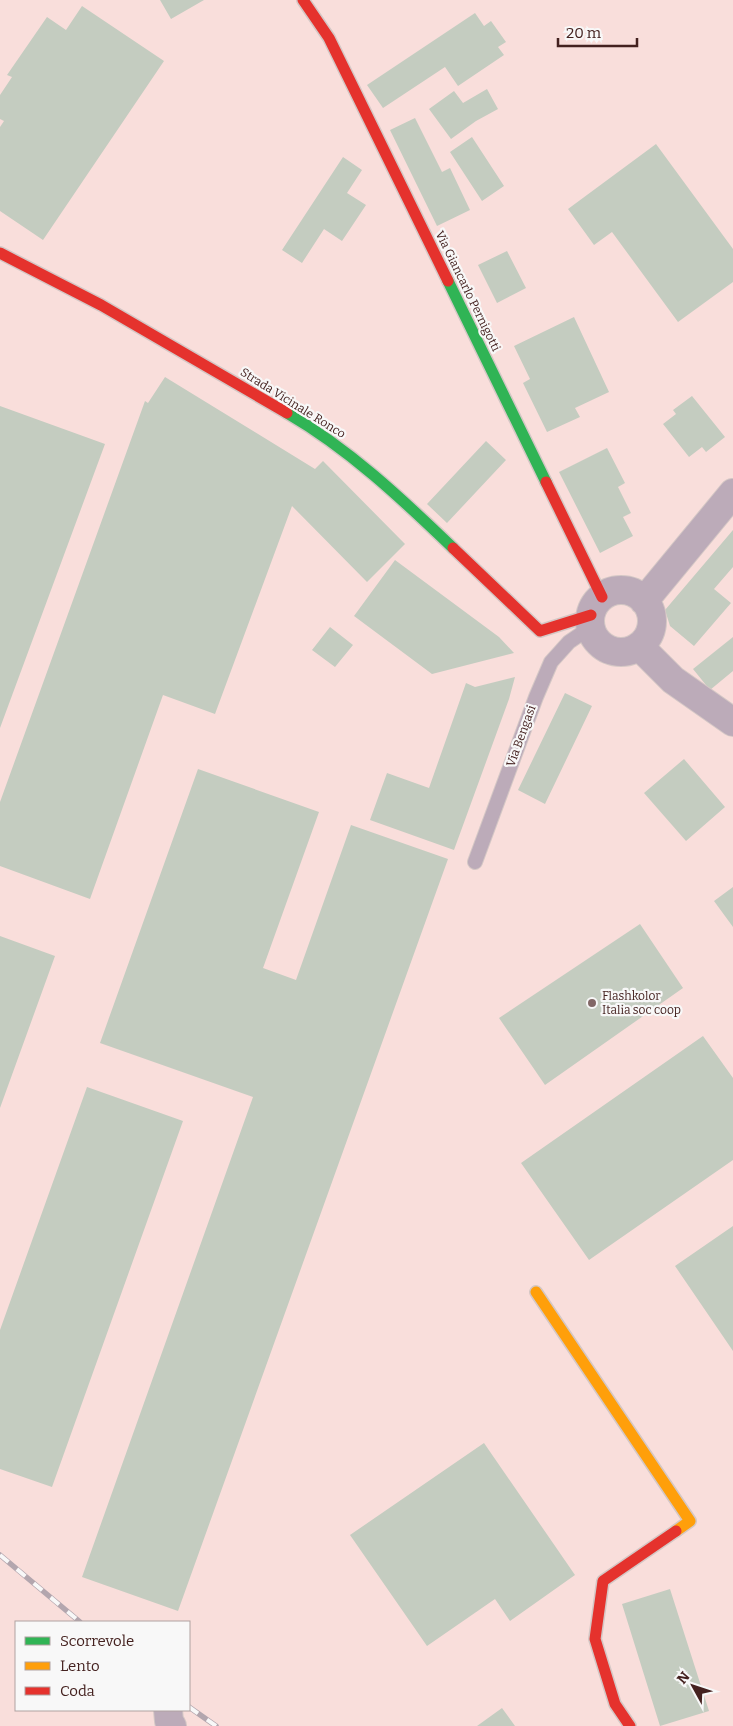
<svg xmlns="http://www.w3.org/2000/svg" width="733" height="1726" viewBox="0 0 733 1726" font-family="Bitter,serif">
<rect width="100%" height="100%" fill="#f4eae9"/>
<path fill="#f9dedb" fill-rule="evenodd" d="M0,0H733V1726H0ZM16,1622H189V1710H16Z"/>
<path fill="#c4ccc0" d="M160,0H204L171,19Z
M82,6L164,61L43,240L0,211V127L4,121L0,119V95L12,77L7,75L47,17L66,30Z
M475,13L484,26L491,21L506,42L498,47L504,55L458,86L445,67L383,108L367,85Z
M487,89L498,109L476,121L451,139L429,109L454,91L463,103Z
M415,118L442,172L450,168L470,210L437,226L390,130Z
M472,137L504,186L482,201L450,152Z
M656,144L733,249V282L678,322L612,232L594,245L568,209Z
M343,157L362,170L347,193L366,205L342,241L324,229L302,263L282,250Z
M507,251L526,288L497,303L478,265Z
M574,317L609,392L575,408L580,417L547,432L523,383L530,379L514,346Z
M165,377L315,469L323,461L405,544L367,582L292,506L215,714L163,695L90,899L0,866V802L145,401L148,403Z
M692,396L725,437L706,452L702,447L689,457L663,424L676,414L673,410Z
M0,406L105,444L0,728Z
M486,441L506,460L447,523L427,504Z
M607,448L625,483L618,487L631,513L623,517L633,536L600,553L559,472Z
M733,530V567L714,589L731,603L694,646L670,626L665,610Z
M395,560L499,637L514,653L432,674L354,616Z
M330,627L353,645L335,667L312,650Z
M733,637V671L710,690L693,669Z
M515,677L509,699L454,850L370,820L387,773L429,788L466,683L475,687Z
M565,693L592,706L545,804L518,790Z
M684,759L725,807L686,841L644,793Z
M198,769L319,812L263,968L296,980L351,825L448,859L178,1611L82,1577L253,1097L100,1043Z
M733,887V927L714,901Z
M640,924L683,988L545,1085L499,1018Z
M0,936L55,956L0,1108Z
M703,1036L733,1078V1160L589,1260L521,1163Z
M87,1087L183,1121L52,1487L0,1469V1330Z
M733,1226V1351L675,1266Z
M484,1443L575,1575L510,1621L495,1599L427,1646L350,1535Z
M670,1589L709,1711L660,1726L622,1604Z
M502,1708L515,1726H477Z"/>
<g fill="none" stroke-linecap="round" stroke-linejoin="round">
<defs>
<path id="lane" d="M475,862L536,697L551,662L569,642L591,627"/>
<path id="street" d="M590 621a31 31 0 1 1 62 0a31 31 0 1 1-62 0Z
M644,601L733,493
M639,646L673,680L733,722
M168,1710L169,1721L172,1726"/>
<path id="fast" d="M448,281L546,482
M287,413C349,449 401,498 453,548"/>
<path id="slow" d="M536,1292L690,1521L676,1531"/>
<path id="jam" d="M303,0L329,38L448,281
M0,253L101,305L287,413
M546,482L602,597
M453,548L540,631L591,615
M630,1726L615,1704L595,1639L603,1581L676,1531"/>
</defs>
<use href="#lane" stroke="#d4c7c5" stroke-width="16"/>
<use href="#street" stroke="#d4c7c5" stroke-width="30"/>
<use href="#fast" stroke="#d4c7c5" stroke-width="14"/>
<use href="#slow" stroke="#d4c7c5" stroke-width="14"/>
<use href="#jam" stroke="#d4c7c5" stroke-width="14"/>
<use href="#lane" stroke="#bcabb9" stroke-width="14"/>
<use href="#street" stroke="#bcabb9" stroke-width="28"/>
<use href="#fast" stroke="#30b455" stroke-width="11"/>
<use href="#slow" stroke="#ff9f0a" stroke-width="11"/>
<use href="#jam" stroke="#e5322d" stroke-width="11"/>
<defs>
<path id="rail" d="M0,1555L80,1622
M189,1707L216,1726"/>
</defs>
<use href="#rail" stroke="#b3a6ae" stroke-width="5.5"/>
<use href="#rail" stroke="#f8f8f8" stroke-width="4" stroke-dasharray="11" stroke-linecap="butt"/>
</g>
<circle fill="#826766" stroke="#f8f8f8" stroke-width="2" cx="592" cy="1003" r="5"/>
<g text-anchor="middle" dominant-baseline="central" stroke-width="4.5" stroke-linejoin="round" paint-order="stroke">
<g font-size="12" fill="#44211f" stroke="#f8f8f8">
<text transform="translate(468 291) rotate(64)">Via Giancarlo Pernigotti</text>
<text transform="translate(293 403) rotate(32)">Strada Vicinale Ronco</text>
<text transform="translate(521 736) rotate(-70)">Via Bengasi</text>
</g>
<g font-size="12" fill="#44211f" stroke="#f8f8f8" text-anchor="start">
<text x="602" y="996">Flashkolor<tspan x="602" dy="14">Italia soc coop</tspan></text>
</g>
</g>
<rect x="15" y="1621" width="175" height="90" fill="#f8f8f8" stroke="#b0a2a1"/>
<rect x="25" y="1637" width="25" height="8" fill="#30b455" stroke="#b0a2a1"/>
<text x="60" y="1646" font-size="15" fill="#44211f">Scorrevole</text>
<rect x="25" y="1662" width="25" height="8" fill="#ff9f0a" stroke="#b0a2a1"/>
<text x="60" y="1671" font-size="15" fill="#44211f">Lento</text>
<rect x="25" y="1687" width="25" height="8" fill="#e5322d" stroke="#b0a2a1"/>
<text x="60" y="1696" font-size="15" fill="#44211f">Coda</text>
<g transform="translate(693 1686) rotate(310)" stroke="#f8f8f8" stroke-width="4" paint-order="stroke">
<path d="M0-4L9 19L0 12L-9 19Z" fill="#44211f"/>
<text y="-8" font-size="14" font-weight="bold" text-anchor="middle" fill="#44211f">N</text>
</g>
<path d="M558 38v8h79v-8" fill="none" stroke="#44211f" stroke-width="2.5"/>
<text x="566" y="38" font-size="15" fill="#44211f" stroke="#f8f8f8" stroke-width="4" paint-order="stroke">20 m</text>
</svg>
